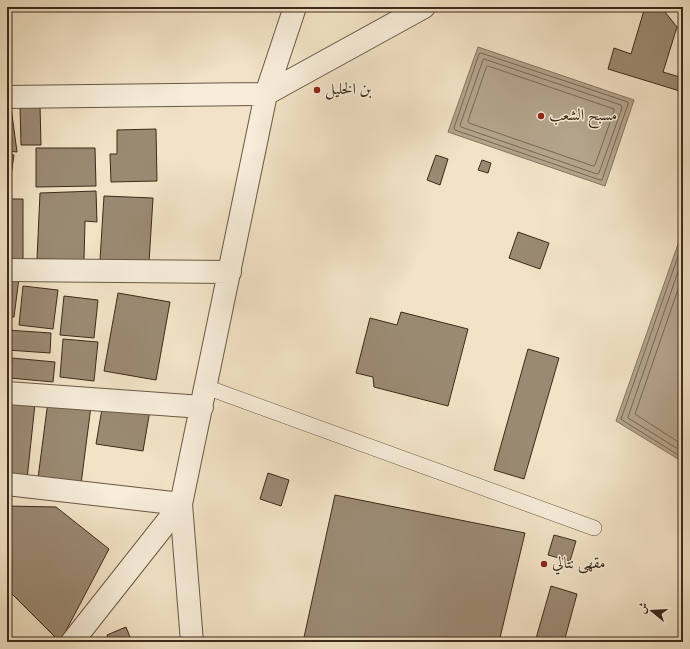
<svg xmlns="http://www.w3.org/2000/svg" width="690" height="649" viewBox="0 0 690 649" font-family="'IM FELL English',Amiri,serif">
<rect width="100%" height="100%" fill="#f2e3c6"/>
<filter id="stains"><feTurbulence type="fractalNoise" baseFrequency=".005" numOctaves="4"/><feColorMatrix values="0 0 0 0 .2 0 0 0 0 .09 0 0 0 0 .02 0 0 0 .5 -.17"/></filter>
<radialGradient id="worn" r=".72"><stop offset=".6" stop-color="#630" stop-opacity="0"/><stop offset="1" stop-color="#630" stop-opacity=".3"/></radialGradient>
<path fill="#b4a48c" stroke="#84735e" d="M478,47L634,100L605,186L448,132Z
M683,230V462L616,421Z"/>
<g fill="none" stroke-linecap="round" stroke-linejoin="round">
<path stroke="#786753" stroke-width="1" d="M481,53L628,102V104L602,180H600L455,130L454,128L479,54Z
M484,59L621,105L622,108L599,173L597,174L461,127L460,125L483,60Z
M488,66L614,109V111L595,165L593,166L469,123L468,121L486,68Z
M683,242L621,419L622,420L683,458
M683,257L628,417V418L683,452
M683,275L635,414L683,445"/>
</g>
<path fill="#9b8a73" stroke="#3d2a1a" d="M645,7H661L677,27L663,72L683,78V92L608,69L614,48L631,54Z
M20,106H40L41,145H21Z
M7,107H11L17,152L7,151Z
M156,129L157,181L111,182L110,154H117V130Z
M36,148H95L96,186L36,187Z
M7,154L14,155L9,190H7Z
M436,155L448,159L440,185L427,180Z
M482,160L491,163L488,173L478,170Z
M96,191L97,222L85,221L84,260L37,259L40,193Z
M104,196L153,198L149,263L100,260Z
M7,199H23V262H7Z
M518,232L549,243L540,269L509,258Z
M7,277L19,278L14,317L7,316Z
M23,286L58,290L53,329L19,325Z
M118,293L170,302L156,380L104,371Z
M64,296L98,300L94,338L60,335Z
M401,312L468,329L448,406L374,387L373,377L356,373L370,318L397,325Z
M7,330L51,333L50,353L7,350Z
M63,339L98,342L94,381L60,377Z
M528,349L559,358L524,479L494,470Z
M12,358L55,362L53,382L10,378Z
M7,401L35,404L27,479L7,476Z
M48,401L91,406L81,484L38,478Z
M103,403L150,410L143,451L96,444Z
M268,473L289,480L281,506L260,499Z
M335,495L525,533L499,642H303Z
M7,506L56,507L109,549L60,642L7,589Z
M554,535L576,541L570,561L548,555Z
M551,586L577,594L564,642H535Z
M126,627L132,642H110L107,635Z"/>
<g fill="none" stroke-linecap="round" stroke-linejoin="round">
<defs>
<path id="service" d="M206,387L594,528"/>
<path id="minor" d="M7,97L266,94L424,7
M7,270L230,272
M7,393L202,407
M7,484L181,504
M72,642L181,504L266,94L295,7"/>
<path id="tertiary" d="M181,504L192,642"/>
</defs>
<use href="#service" stroke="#6a5845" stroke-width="16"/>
<use href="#minor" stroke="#6a5845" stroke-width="24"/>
<use href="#tertiary" stroke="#6a5845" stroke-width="24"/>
<use href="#service" stroke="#f7edda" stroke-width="15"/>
<use href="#minor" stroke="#f7edda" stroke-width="22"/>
<use href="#tertiary" stroke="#f7edda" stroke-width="22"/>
</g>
<g fill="#8f2418" stroke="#f7edda" stroke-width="1.5">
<circle cx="317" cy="90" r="4"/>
<circle cx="541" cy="116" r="4"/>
<circle cx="544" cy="564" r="4"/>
</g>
<g text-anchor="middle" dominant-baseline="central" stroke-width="3" stroke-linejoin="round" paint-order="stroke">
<g font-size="16" fill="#3d2a1a" stroke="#f7edda" text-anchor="start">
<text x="325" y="90">بن الخليل</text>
<text x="549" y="116">مسبح الشعب</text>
<text x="552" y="564">مقهى نتالي</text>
</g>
</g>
<rect width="690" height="649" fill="none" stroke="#f2e3c6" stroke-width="24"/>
<rect x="8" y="8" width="674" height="633" fill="none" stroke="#3d2a1a" stroke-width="2"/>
<rect x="12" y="12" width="666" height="625" fill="none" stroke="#3d2a1a"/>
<g transform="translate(652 611) rotate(288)" stroke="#f7edda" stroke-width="3" paint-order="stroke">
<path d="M0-3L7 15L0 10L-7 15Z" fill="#3d2a1a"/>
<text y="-6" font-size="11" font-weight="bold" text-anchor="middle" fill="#3d2a1a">ش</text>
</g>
<rect width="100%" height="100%" filter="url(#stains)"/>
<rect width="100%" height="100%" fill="url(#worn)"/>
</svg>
